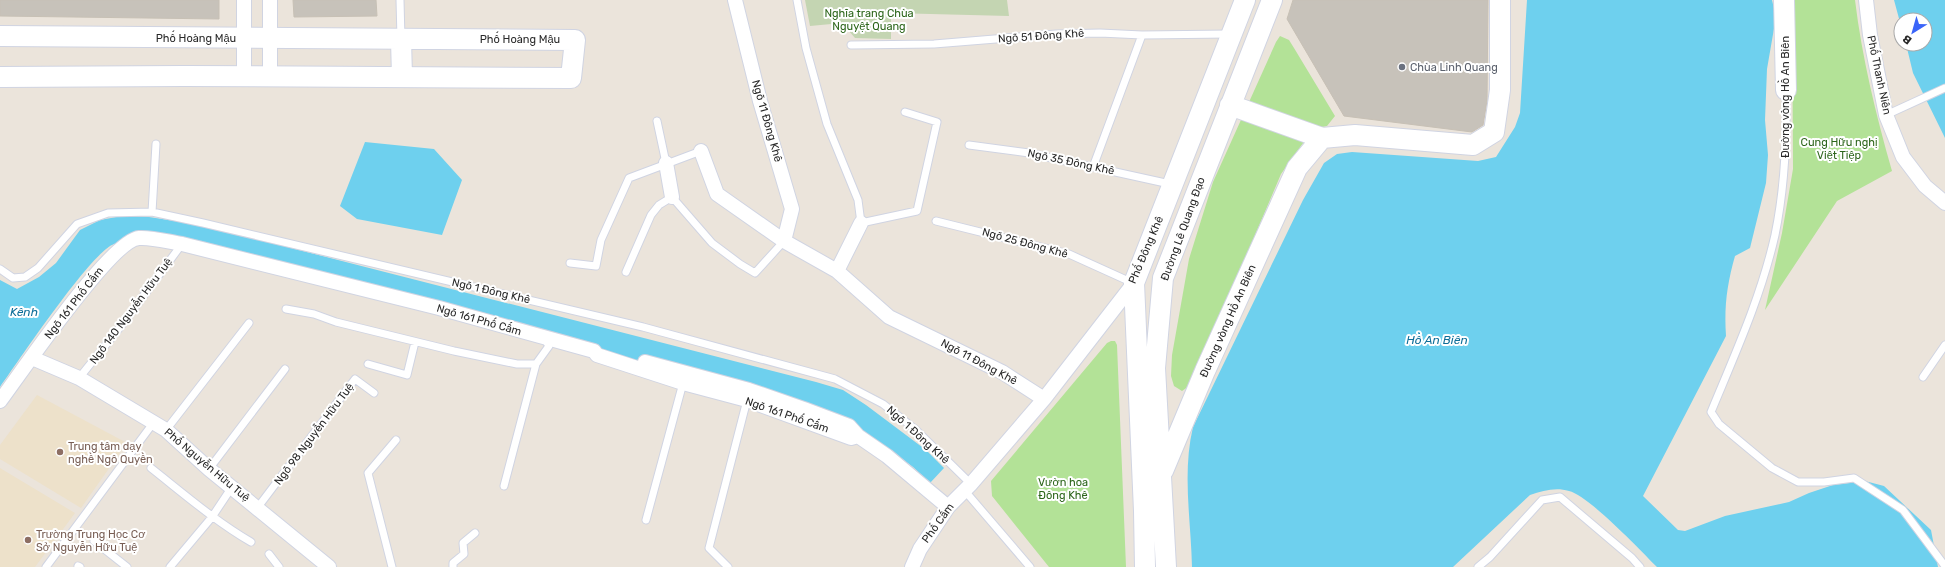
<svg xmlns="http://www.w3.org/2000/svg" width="1945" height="567" viewBox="0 0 1945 567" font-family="Rubik,sans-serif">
<rect width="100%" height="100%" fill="#ebe4db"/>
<path fill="#ede1ca" d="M37,395L127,443L81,508L0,459V445Z
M0,468L75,513L35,567H0Z"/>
<path fill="#b3e297" d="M1792,0H1855C1862,58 1876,115 1892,171L1837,201L1765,310L1782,233L1793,169Z
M1280,36L1289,40L1294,48L1335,116L1327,126L1313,129L1281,174L1192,384L1182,391L1174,386L1171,376L1172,355L1189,259L1213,182L1276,42Z
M1111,341H1115L1117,345L1126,567H1049L992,496L991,481L1107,343Z"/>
<path fill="#c4d5b2" d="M805,0H1007L1009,16L891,13V39L855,38L842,23L810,26Z"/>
<path fill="#6ed0ee" d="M1527,0H1772L1776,17L1767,69L1765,120L1768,155L1766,183L1750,248L1735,256C1727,284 1724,307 1726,336L1643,496L1678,530L1685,531L1725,516L1789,502L1809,493L1833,485L1865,481L1884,486L1931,530L1938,567H1657C1641,551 1588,495 1569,491C1555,487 1543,491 1530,495L1453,567H1192C1191,520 1182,473 1193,427L1303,200L1324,163L1337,154L1352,152L1478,161L1496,157L1515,127L1520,113Z
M1894,0H1945V138L1913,73L1906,44H1925V20H1901V26Z
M365,142L434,149L462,180L442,235L357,219L340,206Z
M122,216L149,217L201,225L816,382L843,390L866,405L926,450L944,468L930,483L913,467L891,451L532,336L156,245C142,243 127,239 114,244C91,252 18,362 0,387V280L17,289L39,277L56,263L80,230L100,220Z"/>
<path fill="#c7c2ba" stroke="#c7c0b5" d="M0,0H219V19L0,16Z
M293,0H376L377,16L294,17Z
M1293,0H1488L1487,101L1483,125L1472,132L1344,116L1287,19Z"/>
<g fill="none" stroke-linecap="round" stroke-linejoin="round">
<defs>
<path id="lane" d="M400,0L401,39
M797,0L806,48L827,124L858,200L861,223L917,211L937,122L905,112
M851,45L934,44L1056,34L1100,33L1142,35L1229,34
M1786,90C1787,139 1785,187 1775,235C1761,297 1735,354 1711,412L1719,424L1772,468L1798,482H1824L1854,478L1903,510L1945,566
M1886,115L1945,88
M657,121L666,163
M969,145L1029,153L1170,184
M1093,167L1142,35
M152,212L156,144
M936,221L1069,254L1133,283
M570,263L596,266L601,240L629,178L701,151
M0,269L13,278L25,277L38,268L77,224L108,213L152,212L203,223L643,327L835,379L883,404L915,429L971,484
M626,272L651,215L659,205L672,197L712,243L740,264L755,273L784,241
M286,309L314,314L336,322L454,351L517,364H536L549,346L544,338
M368,364L407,375L415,342
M1923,377L1945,345
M79,378L121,326L182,244
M166,430L249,323
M151,468C184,494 215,521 251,542
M209,469L285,369
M504,486L536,364
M965,491L1030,567
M258,507L355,379L374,393
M646,520L683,383
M94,541L127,567
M269,554L279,567
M78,566L80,567
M46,567L154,422
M170,567L212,517L232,487
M392,567L368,473L396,440
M453,567V563L464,554L463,543L475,533
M728,567L709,548L747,400
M1478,567L1490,557L1542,500L1560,497L1632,558L1640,567"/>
<path id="street" d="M244,0V76
M735,0L760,101L792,209L784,241
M1866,0L1870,35L1886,115L1903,157L1925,186L1945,203
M270,76V0
M701,151L717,194L784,241L837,271L889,317L1002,372L1044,399
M666,163L672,197
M837,271L861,223
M32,358L79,378L166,430L209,469L329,567
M645,362L749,390L804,409L849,426L858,436
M0,401C21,373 111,240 139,238C152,237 169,242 182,244L439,308L594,351L597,355L683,383L747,400L851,438L858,436L887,456L948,507
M912,567L920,549L948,507L971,484L1044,399L1134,283"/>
<path id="secondary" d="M1784,0L1786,90
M0,36L575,40L571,78L184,76L0,77
M401,39L402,77
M1230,105L1322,138L1355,135L1473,145L1494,132L1500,90V0
M1163,471L1205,371L1297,168L1322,138
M1145,567L1144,511L1134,283L1245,0
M1166,567L1155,368L1163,278L1272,0"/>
</defs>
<use href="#lane" stroke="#d0d4e2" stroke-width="9"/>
<use href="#street" stroke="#d0d4e2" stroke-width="16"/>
<use href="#secondary" stroke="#d0d4e2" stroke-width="22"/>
<use href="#lane" stroke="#fff" stroke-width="7"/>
<use href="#street" stroke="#fff" stroke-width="14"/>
<use href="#secondary" stroke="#fff" stroke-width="20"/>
</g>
<circle fill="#6b7280" stroke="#fff" stroke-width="1.5" cx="1402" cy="67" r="4"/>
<g fill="#8d6e63" stroke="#fff" stroke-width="1.5">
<circle cx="60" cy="452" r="4"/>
<circle cx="28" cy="540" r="4"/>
</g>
<g text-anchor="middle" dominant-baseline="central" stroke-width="4" stroke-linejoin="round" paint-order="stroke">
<g font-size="11" fill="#2c651a" stroke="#fff">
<text x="869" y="13">Nghĩa trang Chùa<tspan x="869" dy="13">Nguyệt Quang</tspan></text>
<text x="1839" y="142">Cung Hữu nghị<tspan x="1839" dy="13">Việt Tiệp</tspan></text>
<text x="1063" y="482">Vườn hoa<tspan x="1063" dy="13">Đông Khê</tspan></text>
</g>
<g font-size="11" fill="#292929" stroke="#fff">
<text transform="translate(1041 36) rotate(-4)">Ngõ 51 Đông Khê</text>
<text x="196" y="38">Phố Hoàng Mậu</text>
<text x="520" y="39">Phố Hoàng Mậu</text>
<text transform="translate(1879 75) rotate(78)">Phố Thanh Niên</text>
<text transform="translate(1785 97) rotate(-90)">Đường vòng Hồ An Biên</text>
<text transform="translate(767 121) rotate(74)">Ngõ 11 Đông Khê</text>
<text transform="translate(1071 162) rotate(12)">Ngõ 35 Đông Khê</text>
<text transform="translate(1183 229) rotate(-70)">Đường Lê Quang Đạo</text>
<text transform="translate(1025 243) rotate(15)">Ngõ 25 Đông Khê</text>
<text transform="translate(1146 250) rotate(-67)">Phố Đông Khê</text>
<text transform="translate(491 291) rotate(13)">Ngõ 1 Đông Khê</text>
<text transform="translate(74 303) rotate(-52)">Ngõ 161 Phố Cấm</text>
<text transform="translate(131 311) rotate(-53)">Ngõ 140 Nguyễn Hữu Tuệ</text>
<text transform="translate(479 320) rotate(16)">Ngõ 161 Phố Cấm</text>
<text transform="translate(1228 321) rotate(-66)">Đường vòng Hồ An Biên</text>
<text transform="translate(979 362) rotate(28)">Ngõ 11 Đông Khê</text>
<text transform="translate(787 415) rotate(19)">Ngõ 161 Phố Cấm</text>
<text transform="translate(314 434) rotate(-53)">Ngõ 98 Nguyễn Hữu Tuệ</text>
<text transform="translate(918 435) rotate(42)">Ngõ 1 Đông Khê</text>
<text transform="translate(207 465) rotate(40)">Phố Nguyễn Hữu Tuệ</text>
<text transform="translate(938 523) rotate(-54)">Phố Cấm</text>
</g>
<g font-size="11" fill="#5b616d" stroke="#fff" text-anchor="start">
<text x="1410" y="67">Chùa Linh Quang</text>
</g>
<g font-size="11" fill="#785e54" stroke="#fff" text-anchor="start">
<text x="68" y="446">Trung tâm dạy<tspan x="68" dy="13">nghề Ngô Quyền</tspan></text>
<text x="36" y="534">Trường Trung Học Cơ<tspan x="36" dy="13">Sở Nguyễn Hữu Tuệ</tspan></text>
</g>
<g font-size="12" font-style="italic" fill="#0e6e99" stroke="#fff">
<text x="24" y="312">Kênh</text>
<text x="1437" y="340">Hồ An Biên</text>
</g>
</g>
<g transform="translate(1913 32) rotate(217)"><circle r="19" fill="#ffffff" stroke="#a9a9a9"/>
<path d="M0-3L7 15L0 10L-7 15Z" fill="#3b65f9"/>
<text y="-6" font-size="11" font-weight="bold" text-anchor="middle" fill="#292929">B</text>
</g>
</svg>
